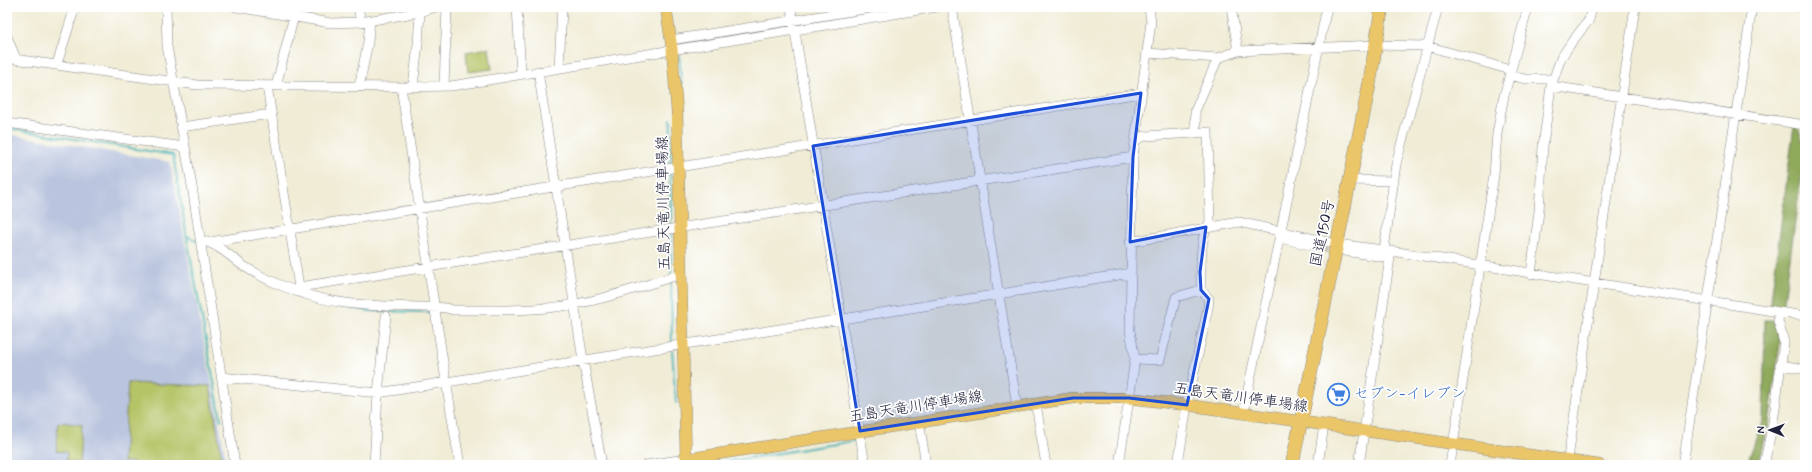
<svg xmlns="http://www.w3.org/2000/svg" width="1812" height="472" viewBox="0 0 1812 472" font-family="Mynerve,'Klee One',sans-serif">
<rect width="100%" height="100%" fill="#fff"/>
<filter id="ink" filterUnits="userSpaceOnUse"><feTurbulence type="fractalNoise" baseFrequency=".025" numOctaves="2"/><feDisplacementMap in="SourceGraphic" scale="8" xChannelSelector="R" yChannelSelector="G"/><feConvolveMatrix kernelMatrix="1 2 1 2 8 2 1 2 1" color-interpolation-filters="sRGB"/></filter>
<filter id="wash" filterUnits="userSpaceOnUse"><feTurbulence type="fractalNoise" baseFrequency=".012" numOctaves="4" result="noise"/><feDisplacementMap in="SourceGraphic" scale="16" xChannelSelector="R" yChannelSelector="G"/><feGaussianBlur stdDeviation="0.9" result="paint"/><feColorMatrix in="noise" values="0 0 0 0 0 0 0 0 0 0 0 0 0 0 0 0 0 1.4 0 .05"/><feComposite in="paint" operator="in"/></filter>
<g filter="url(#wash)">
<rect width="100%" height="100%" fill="#f0ecd5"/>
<path fill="#b9c5de" d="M7,134L170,162L227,465H7Z"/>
<path fill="#b6c467" stroke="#6c7351" d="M489,48L492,69L468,72L466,52Z
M128,383L210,386L223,465H133V462H123Z
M58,422L82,425L79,463L66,462L67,452L56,451Z"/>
<path fill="#90aa5c" stroke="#59664c" d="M1794,125L1799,130L1805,150L1783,309L1770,307Z
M1765,320H1773L1780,343L1769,423L1760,459L1748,461L1763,419Z"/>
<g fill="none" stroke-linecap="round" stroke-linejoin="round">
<path stroke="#3fb0b7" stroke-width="2" d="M878,11L900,7
M679,53L684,118H681
M7,128L173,155L188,244L221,420
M670,166L671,119
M670,171L671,226
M671,233V274
M187,236L197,241
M671,281L672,344
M319,303L370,311L431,312
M672,349L676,403
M706,465L859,440"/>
</g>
</g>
<g filter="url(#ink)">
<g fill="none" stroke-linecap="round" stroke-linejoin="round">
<path stroke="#c7c4b6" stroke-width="9" stroke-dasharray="9 4.5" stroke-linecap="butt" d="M1319,247L1341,251"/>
<defs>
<path id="minor" d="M166,7L167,46L191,180L235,465
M236,7L331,23L361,22L420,12L436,7
M358,7L361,22
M517,7L521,74
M791,7L865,465
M952,7L1017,406
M1231,7L1238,51
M1800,7L1805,8
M7,37L16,59
M671,40L877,7
M1147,53L1218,58L1238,51L1376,45L1427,46L1511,70
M7,58L197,85L405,87L451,86L937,7
M57,64L75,7
M559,68L562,7
M538,71L583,360L602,465
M1509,75L1525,79H1553
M267,86L299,287L1133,157
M276,86L294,16
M444,86L447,7
M1551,86L1805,125
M359,87L368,42L370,20
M401,87C421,213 438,339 460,465
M413,87L418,44L420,12
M7,123L185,147
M181,127L271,114
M1135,140L1145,136L1196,133
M1350,180L1393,181
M1280,238L1319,247
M201,240C217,244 229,255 242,265C253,272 268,280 280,285C337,310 386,305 446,308L453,310C484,310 516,311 547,308C593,304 637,288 681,274
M210,242L1141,93
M1130,242L1239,222L1337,244L1391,251L1805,316
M1384,250L1396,164L1438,7
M1345,251L1390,258
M1531,274L1539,211L1543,146L1551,86L1561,58L1571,43L1589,20L1592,7
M1135,359L1160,360L1176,297L1201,290C1201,276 1199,233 1210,223L1208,132L1196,133L1195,111L1218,58
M1780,365L1805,369
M221,377L378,393L1131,273
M1036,404L1046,465
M1243,414L1327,7
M919,421L926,465
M374,465L378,393L386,316
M646,465L686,459V465
M1119,465L1135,359L1130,330L1133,157L1151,22L1149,7
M1178,465L1187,405L1208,308L1209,299L1201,290
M1318,465L1324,425
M1359,465L1391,251
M1450,465L1494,175L1497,133L1504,96L1528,7
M1567,465L1635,7
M1683,465L1752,7
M1764,465L1773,423L1784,342L1778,321L1779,314"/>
<path id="major" d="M666,7L672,49L677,112L686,459L1073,398H1129L1187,405L1599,465"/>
<path id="highway" d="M1292,465L1369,86L1382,7"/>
</defs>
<use href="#minor" stroke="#898788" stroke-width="10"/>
<use href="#major" stroke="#898788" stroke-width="12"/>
<use href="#highway" stroke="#898788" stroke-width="14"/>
<use href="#minor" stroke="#fff" stroke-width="9"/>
<use href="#major" stroke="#ebc669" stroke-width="11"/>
<use href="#highway" stroke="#ebc669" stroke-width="13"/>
</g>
</g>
<path fill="#1d4ed8" fill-opacity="0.2" stroke="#1d4ed8" stroke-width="3" stroke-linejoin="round" d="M1141,93L1133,157L1130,242L1206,227L1200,272L1201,290L1209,299L1187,405L1129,398H1073L860,431L813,146Z"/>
<defs>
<symbol id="supermarket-ring" viewBox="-11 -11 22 22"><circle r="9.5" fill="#fff" stroke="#3f7fe0" stroke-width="1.5"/><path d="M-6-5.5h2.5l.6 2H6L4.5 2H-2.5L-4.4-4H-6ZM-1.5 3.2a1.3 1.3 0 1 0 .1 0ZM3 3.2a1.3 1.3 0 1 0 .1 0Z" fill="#3f7fe0"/></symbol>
</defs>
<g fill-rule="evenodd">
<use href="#supermarket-ring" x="1326" y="382" width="25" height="25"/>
</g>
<g text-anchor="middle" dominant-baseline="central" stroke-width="3.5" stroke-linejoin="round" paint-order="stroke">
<g font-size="15" fill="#22223b" stroke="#fff">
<text transform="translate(664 203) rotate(-91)">五島天竜川停車場線</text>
<text transform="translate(1323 233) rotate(-78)">国道150号</text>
<text transform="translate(1241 398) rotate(8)">五島天竜川停車場線</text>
<text transform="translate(916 407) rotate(-9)">五島天竜川停車場線</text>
</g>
<g font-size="15" fill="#366cbe" stroke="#fff" text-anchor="start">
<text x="1354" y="394">セブン-イレブン</text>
</g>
</g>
<rect width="1812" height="472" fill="none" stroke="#fff" stroke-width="24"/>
<g transform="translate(1770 430) rotate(271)" stroke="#ffffff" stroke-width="3" paint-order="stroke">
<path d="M0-3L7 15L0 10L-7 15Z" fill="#22223b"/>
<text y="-6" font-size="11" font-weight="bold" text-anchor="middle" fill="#22223b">N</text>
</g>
</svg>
